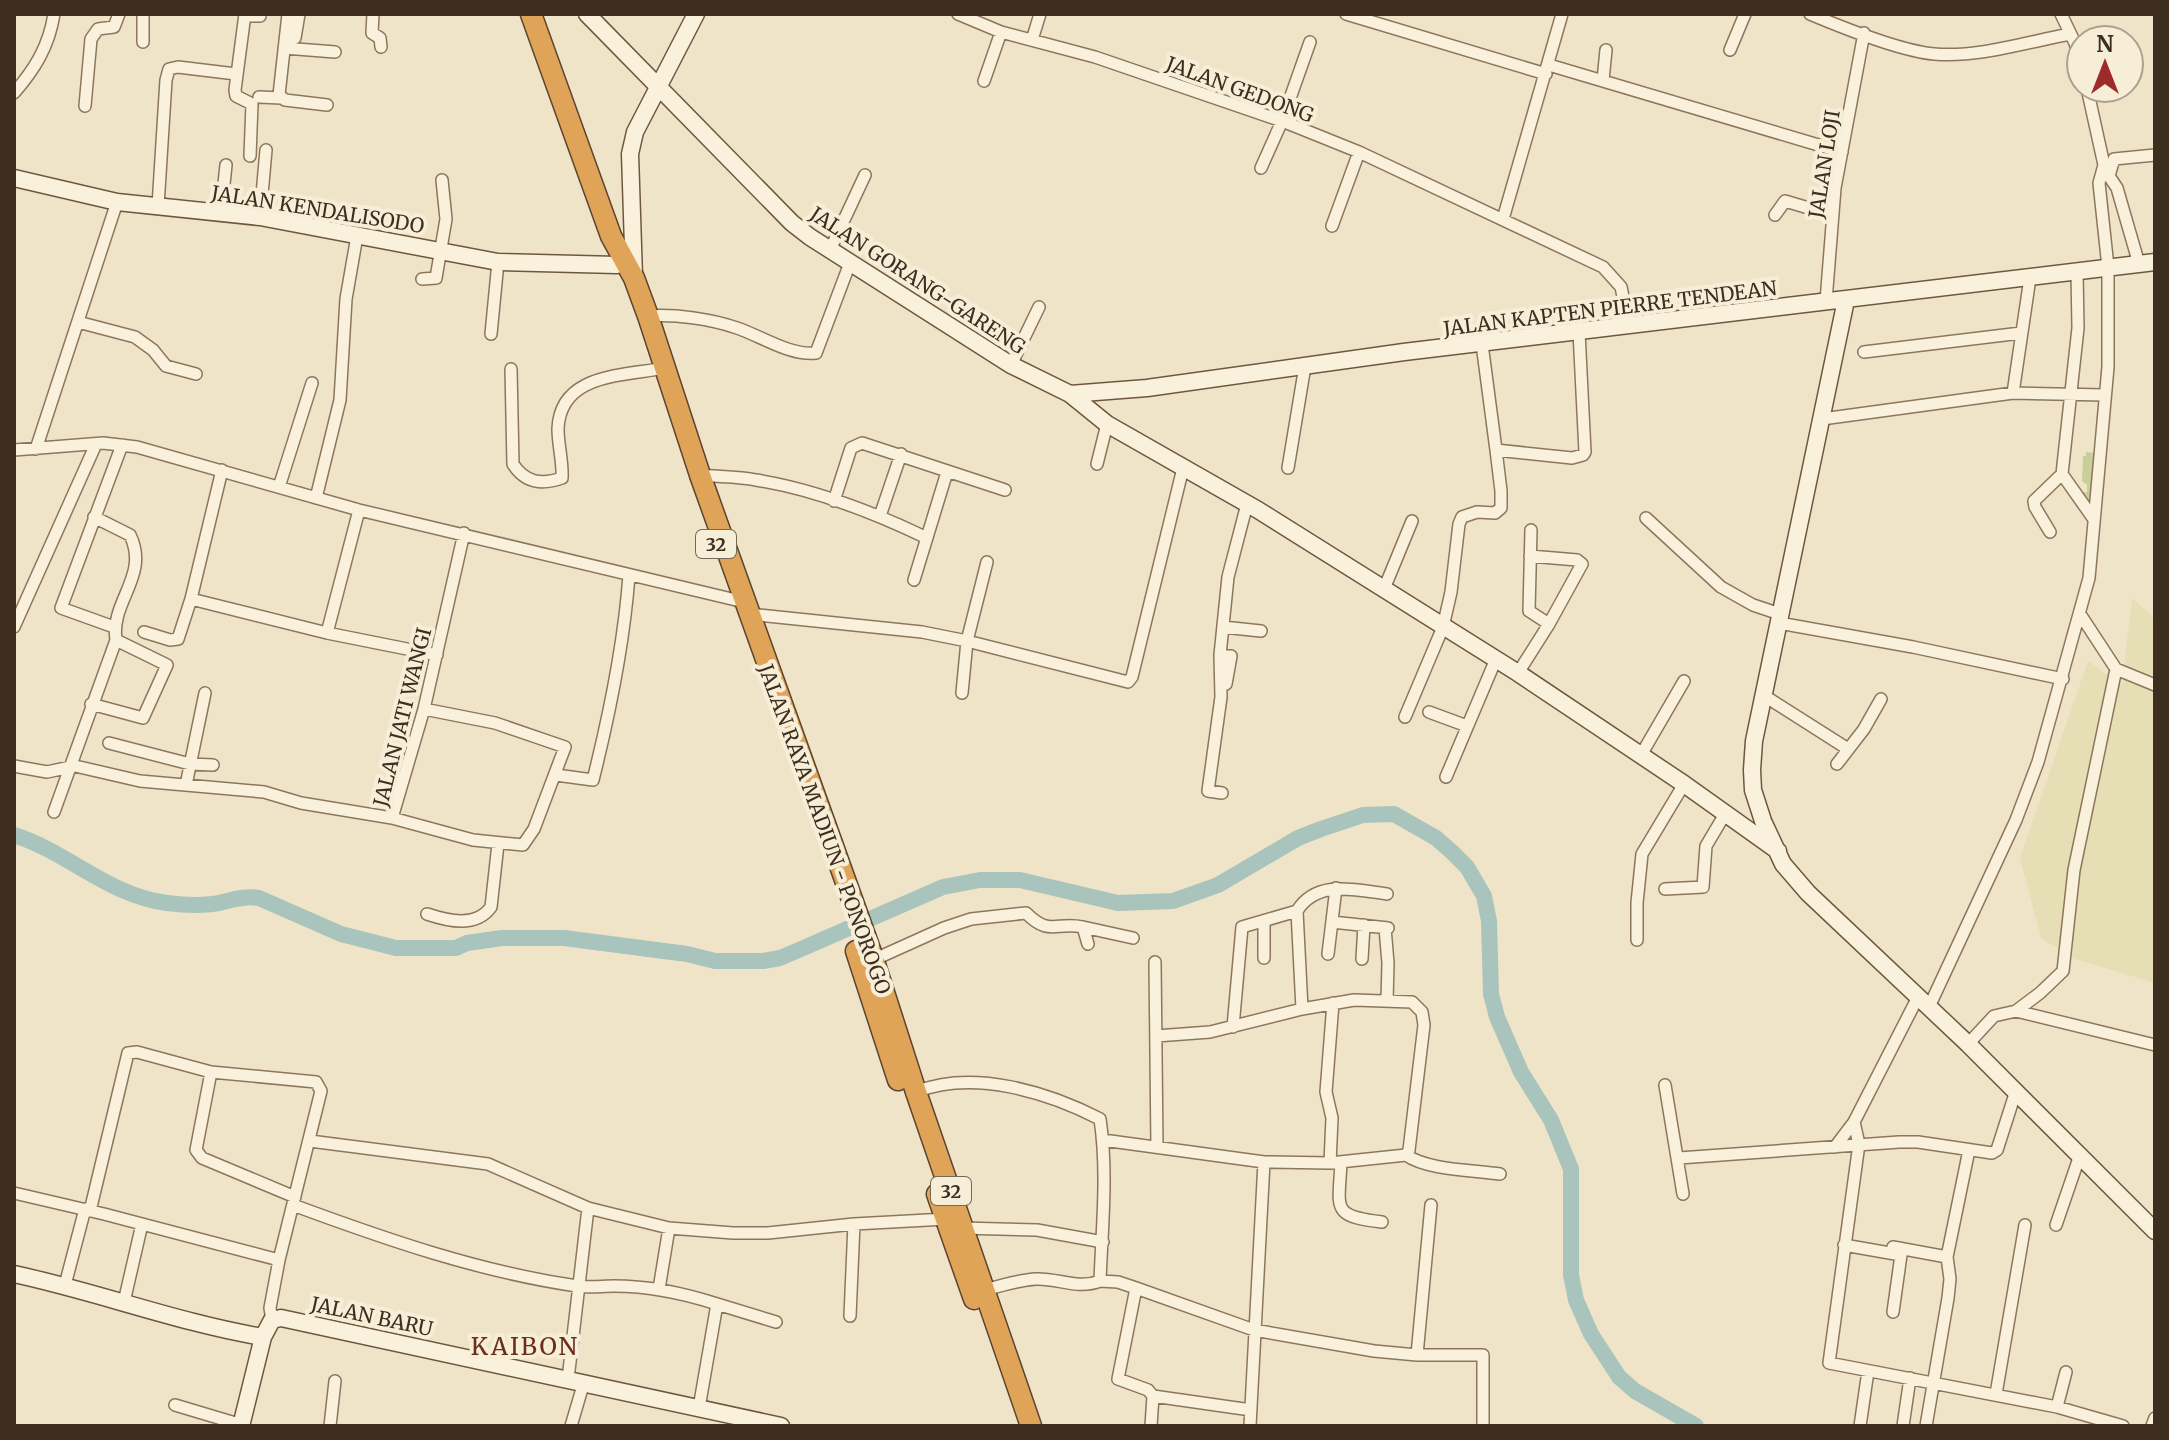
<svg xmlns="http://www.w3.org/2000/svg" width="2169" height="1440" viewBox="0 0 2169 1440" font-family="Merriweather,serif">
<rect width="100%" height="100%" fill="#f0e4c8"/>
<path fill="#e6deb5" d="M2132,598L2155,619V983L2075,959L2041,938L2020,858L2088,661L2122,685Z"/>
<path fill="#c9cf9b" d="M2086,452L2097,453L2092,502L2089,504L2077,492H2087V485L2082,481L2083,456H2086Z"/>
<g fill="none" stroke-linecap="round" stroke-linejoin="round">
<path stroke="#a9c4bc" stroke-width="16" d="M14,835C68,852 109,896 167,903C183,905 207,906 223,902C236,899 245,896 259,898L341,934L396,948H456L467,943L502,938H564L687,954L715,961H763L780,958L808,946L943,887L980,880H1020L1118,903L1173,901L1218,885L1298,838L1321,829L1363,815L1394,814L1436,838L1452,852L1467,867L1484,896L1489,921L1491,994L1497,1017L1521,1072L1551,1120L1571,1169V1275L1576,1300L1591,1334L1619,1377L1635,1391L1696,1426"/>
<defs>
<path id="street" d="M245,14L235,90L236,96L252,104L250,156
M288,14L279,95L285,100L327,105
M373,14L372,33L380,38L381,47
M958,14L1001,32L1095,57L1282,121L1359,152L1603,267L1621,287L1629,325
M1346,14L1546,74
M1810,14C1841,27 1901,51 1934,54C1978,58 2027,42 2070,34
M2061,14L2075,43L2081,66
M245,16H260
M1032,40L1040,14
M143,42V14
M285,43L295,38L299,14
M284,48L335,52
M1730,50L1745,14
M1549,65L1842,152
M1603,80L1606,50
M984,81L1001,32
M14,93C35,69 49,46 54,14
M259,97L281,98
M85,106L91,39L98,29L114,27L119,14
M1261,168L1282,121L1310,42
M158,206L166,80L169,69L178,67L236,74
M221,212L226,165
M1775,215L1785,201L1832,215
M260,217L266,150
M1503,219L1562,14
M1332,226L1359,152
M830,250L865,175
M2139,264L2117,188L2109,176L2114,159L2155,155
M422,279L436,278L446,219L442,180
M1826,301L1835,188L1864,33
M648,316C676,314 711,319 737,328C761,336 790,356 816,353L850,263
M78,322L135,337L153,350L166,366L196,374
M491,334L498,262
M1482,344L1496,450
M1864,352L2021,333
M1011,365L1039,307
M511,369L513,464C525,483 542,485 562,478C563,462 558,445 558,429C560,373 624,376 665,368
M2013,393L2030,278
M1822,419L2013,393L2104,395
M36,449L117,202
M14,450L103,443L137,447L359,510L736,600
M1097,464L1107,424
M1288,468L1305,366
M222,470L191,599L327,633L437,655
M2062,474L2093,518
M700,475C718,477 738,476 756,480C813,489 875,513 927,538
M279,487L312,383
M316,498L340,400L346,299L357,236
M834,501L851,448L862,443L1005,490
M880,516L901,454
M1646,518L1721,587L1753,605L1780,614
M1531,530L1529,611L1549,624
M2050,532L2035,507L2034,501L2062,474L2078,328L2077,272
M914,580L947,472
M1384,589L1412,521
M749,614L922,632L967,641L1128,682L1132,677L1183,468
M1779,623L1913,647L2063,679
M14,627L96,444
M114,627L61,608L122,445
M1223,627L1261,631
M144,632L170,640L178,639L191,599
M327,633L359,510
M1220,655L1231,656L1226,684
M2116,669L2155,685
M1518,673L1549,624L1582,564L1577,560L1530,556
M962,693L967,641L987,562
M1763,695L1848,749
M91,704L143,718L167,665L116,640
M424,709L495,723L565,747L534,829L523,845L473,840L392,818L424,709L464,533
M1429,712L1467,726
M1405,717L1443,627L1451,592L1459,524L1462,517L1477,512L1495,513L1501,508V491L1496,450L1572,458L1583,455L1585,452L1579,332
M109,743L190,764L213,765
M1641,755L1684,681
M1837,764L1864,729L1881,699
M14,766L47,772L75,766L140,781L264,792L301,803L392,818
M556,775L593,780C610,712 624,645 629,575
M1446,777L1496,659
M186,785L205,693
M1222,793L1208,791L1221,697L1220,655L1228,577L1247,504
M54,812L116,640C110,601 150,576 130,535L94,517
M1665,889L1703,887L1706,846L1725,814
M427,914C448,921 476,928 491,907L498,844
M1332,922L1388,928
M1083,927L1133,938
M1385,928L1388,963L1387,1001
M1637,940V903L1642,854L1684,784
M1328,954L1336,888
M1264,958V922
M1362,959L1364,925
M873,960L944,928L971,919L1026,913C1050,937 1056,921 1083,927L1088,944
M1155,962L1157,1147
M1918,997L1854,1122L1859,1144L1829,1363L2057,1407L2123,1426
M1929,1007L2016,820L2038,762L2089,578L2108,367V267L2099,183L2104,165L2087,88
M1302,1009L1297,911C1317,879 1355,890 1387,894
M2016,1011L2040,993L2063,971L2074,870L2116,669L2080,614
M1233,1027L1242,927L1297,911
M1156,1036L1210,1032L1302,1009L1354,1000L1412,1002L1422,1012L1424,1025L1409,1150L1406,1155
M1968,1044L1994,1016L2016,1011L2155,1045
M211,1072L196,1150L202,1158L295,1197
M1665,1085L1683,1194
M916,1092C973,1069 1048,1092 1100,1119C1108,1172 1102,1227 1100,1281L1118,1282L1136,1288L1254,1330L1374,1351L1417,1355H1483V1426
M1103,1140L1264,1162L1330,1163L1406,1155
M310,1141L488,1164L588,1208L669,1228L733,1233H768L854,1224L946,1219
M1835,1147L1854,1122
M1406,1155C1427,1170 1473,1170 1500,1174
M1679,1158L1899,1142H1918L1992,1153L1997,1150L2015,1094
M1341,1162C1339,1209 1330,1216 1382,1222
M1330,1163L1332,1118L1326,1092L1333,1003
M14,1193L104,1214L279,1260
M293,1205C385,1239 480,1272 577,1286C589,1288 602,1286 614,1286C649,1286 683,1293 717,1304L699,1408
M90,1211L128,1053L137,1052L211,1072L316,1082L321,1091L279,1260L270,1308L272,1320
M2056,1225L2080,1155
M961,1228L1037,1230L1103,1242
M1844,1245L1901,1255L1893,1312
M1893,1247L1947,1257
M65,1285L85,1209
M1136,1288L1118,1379L1148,1390L1153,1396L1151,1426
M659,1289L669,1228
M985,1290C1002,1285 1019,1280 1036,1279C1059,1278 1077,1290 1100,1281
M124,1302L142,1224
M717,1304L776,1322
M850,1316L854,1224
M1417,1355L1431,1205
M568,1379L588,1208
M1996,1394L2025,1225
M1153,1396L1251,1410
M175,1405L242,1425
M2057,1407L2066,1372
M330,1426L335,1381
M571,1426L584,1382
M1250,1426L1264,1162
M1860,1426L1868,1371
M1903,1426L1910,1378
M1926,1426L1948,1298L1950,1279L1947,1257L1969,1150
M2152,1426L2155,1418"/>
<path id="secondary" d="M587,14L792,223L810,237L1011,365L1070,394L1107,424L1258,510L1518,673L1684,784L1778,851
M14,178L117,202L260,217L498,262L617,265
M634,277L630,154L635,132L696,14
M1846,300L1754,741L1752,770L1753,790L1763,821L1783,864L1808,893L1968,1044L2155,1231
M1070,394L1147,388L1404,352L2155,262
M14,1274C98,1292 179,1323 263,1337L272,1320L281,1318L781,1426
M241,1426L263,1337"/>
<path id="highway" d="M531,14L611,236L634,278L648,316L700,475L872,955L916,1092L1031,1426
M856,951L898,1080
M937,1194L974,1299"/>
</defs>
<use href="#street" stroke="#8d765c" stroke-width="14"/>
<use href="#secondary" stroke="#6f573f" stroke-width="19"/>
<use href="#highway" stroke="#5b4430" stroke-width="23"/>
<use href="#street" stroke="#faf1dc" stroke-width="11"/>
<use href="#secondary" stroke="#faf1dc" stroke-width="16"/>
<use href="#highway" stroke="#e0a458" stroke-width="20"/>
</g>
<g text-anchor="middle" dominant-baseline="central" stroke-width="8" stroke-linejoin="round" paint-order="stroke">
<g fill="#f7eed8" stroke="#756857" stroke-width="2">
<rect x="696" y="530" width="40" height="28" rx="6"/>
<rect x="931" y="1177" width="40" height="28" rx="6"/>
</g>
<g font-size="18" font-weight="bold" fill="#3d2e20">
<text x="716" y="544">32</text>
<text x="951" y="1191">32</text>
</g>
<g font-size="20" fill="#3d2e20" stroke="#f7eed8">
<text transform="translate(1240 89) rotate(20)">JALAN GEDONG</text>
<text transform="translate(1824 164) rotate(-81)">JALAN LOJI</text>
<text transform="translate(318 209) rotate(9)">JALAN KENDALISODO</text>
<text transform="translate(918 280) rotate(33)">JALAN GORANG-GARENG</text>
<text transform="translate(1610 308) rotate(-7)">JALAN KAPTEN PIERRE TENDEAN</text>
<text transform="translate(402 717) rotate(-76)">JALAN JATI WANGI</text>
<text transform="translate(825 829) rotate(70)">JALAN RAYA MADIUN - PONOROGO</text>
<text transform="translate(372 1316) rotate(12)">JALAN BARU</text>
</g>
<g font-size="24" letter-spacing="2" fill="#6b2e1e" stroke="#f7eed8">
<text x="525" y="1346">KAIBON</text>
</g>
</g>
<rect width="2169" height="1440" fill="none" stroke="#3d2e20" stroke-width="32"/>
<g transform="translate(2105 64)"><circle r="38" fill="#f7eed8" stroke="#ada18e" stroke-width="2"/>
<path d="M0-6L14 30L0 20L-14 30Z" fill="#9e2a2b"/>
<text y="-12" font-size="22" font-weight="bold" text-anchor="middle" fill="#3d2e20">N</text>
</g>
</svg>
